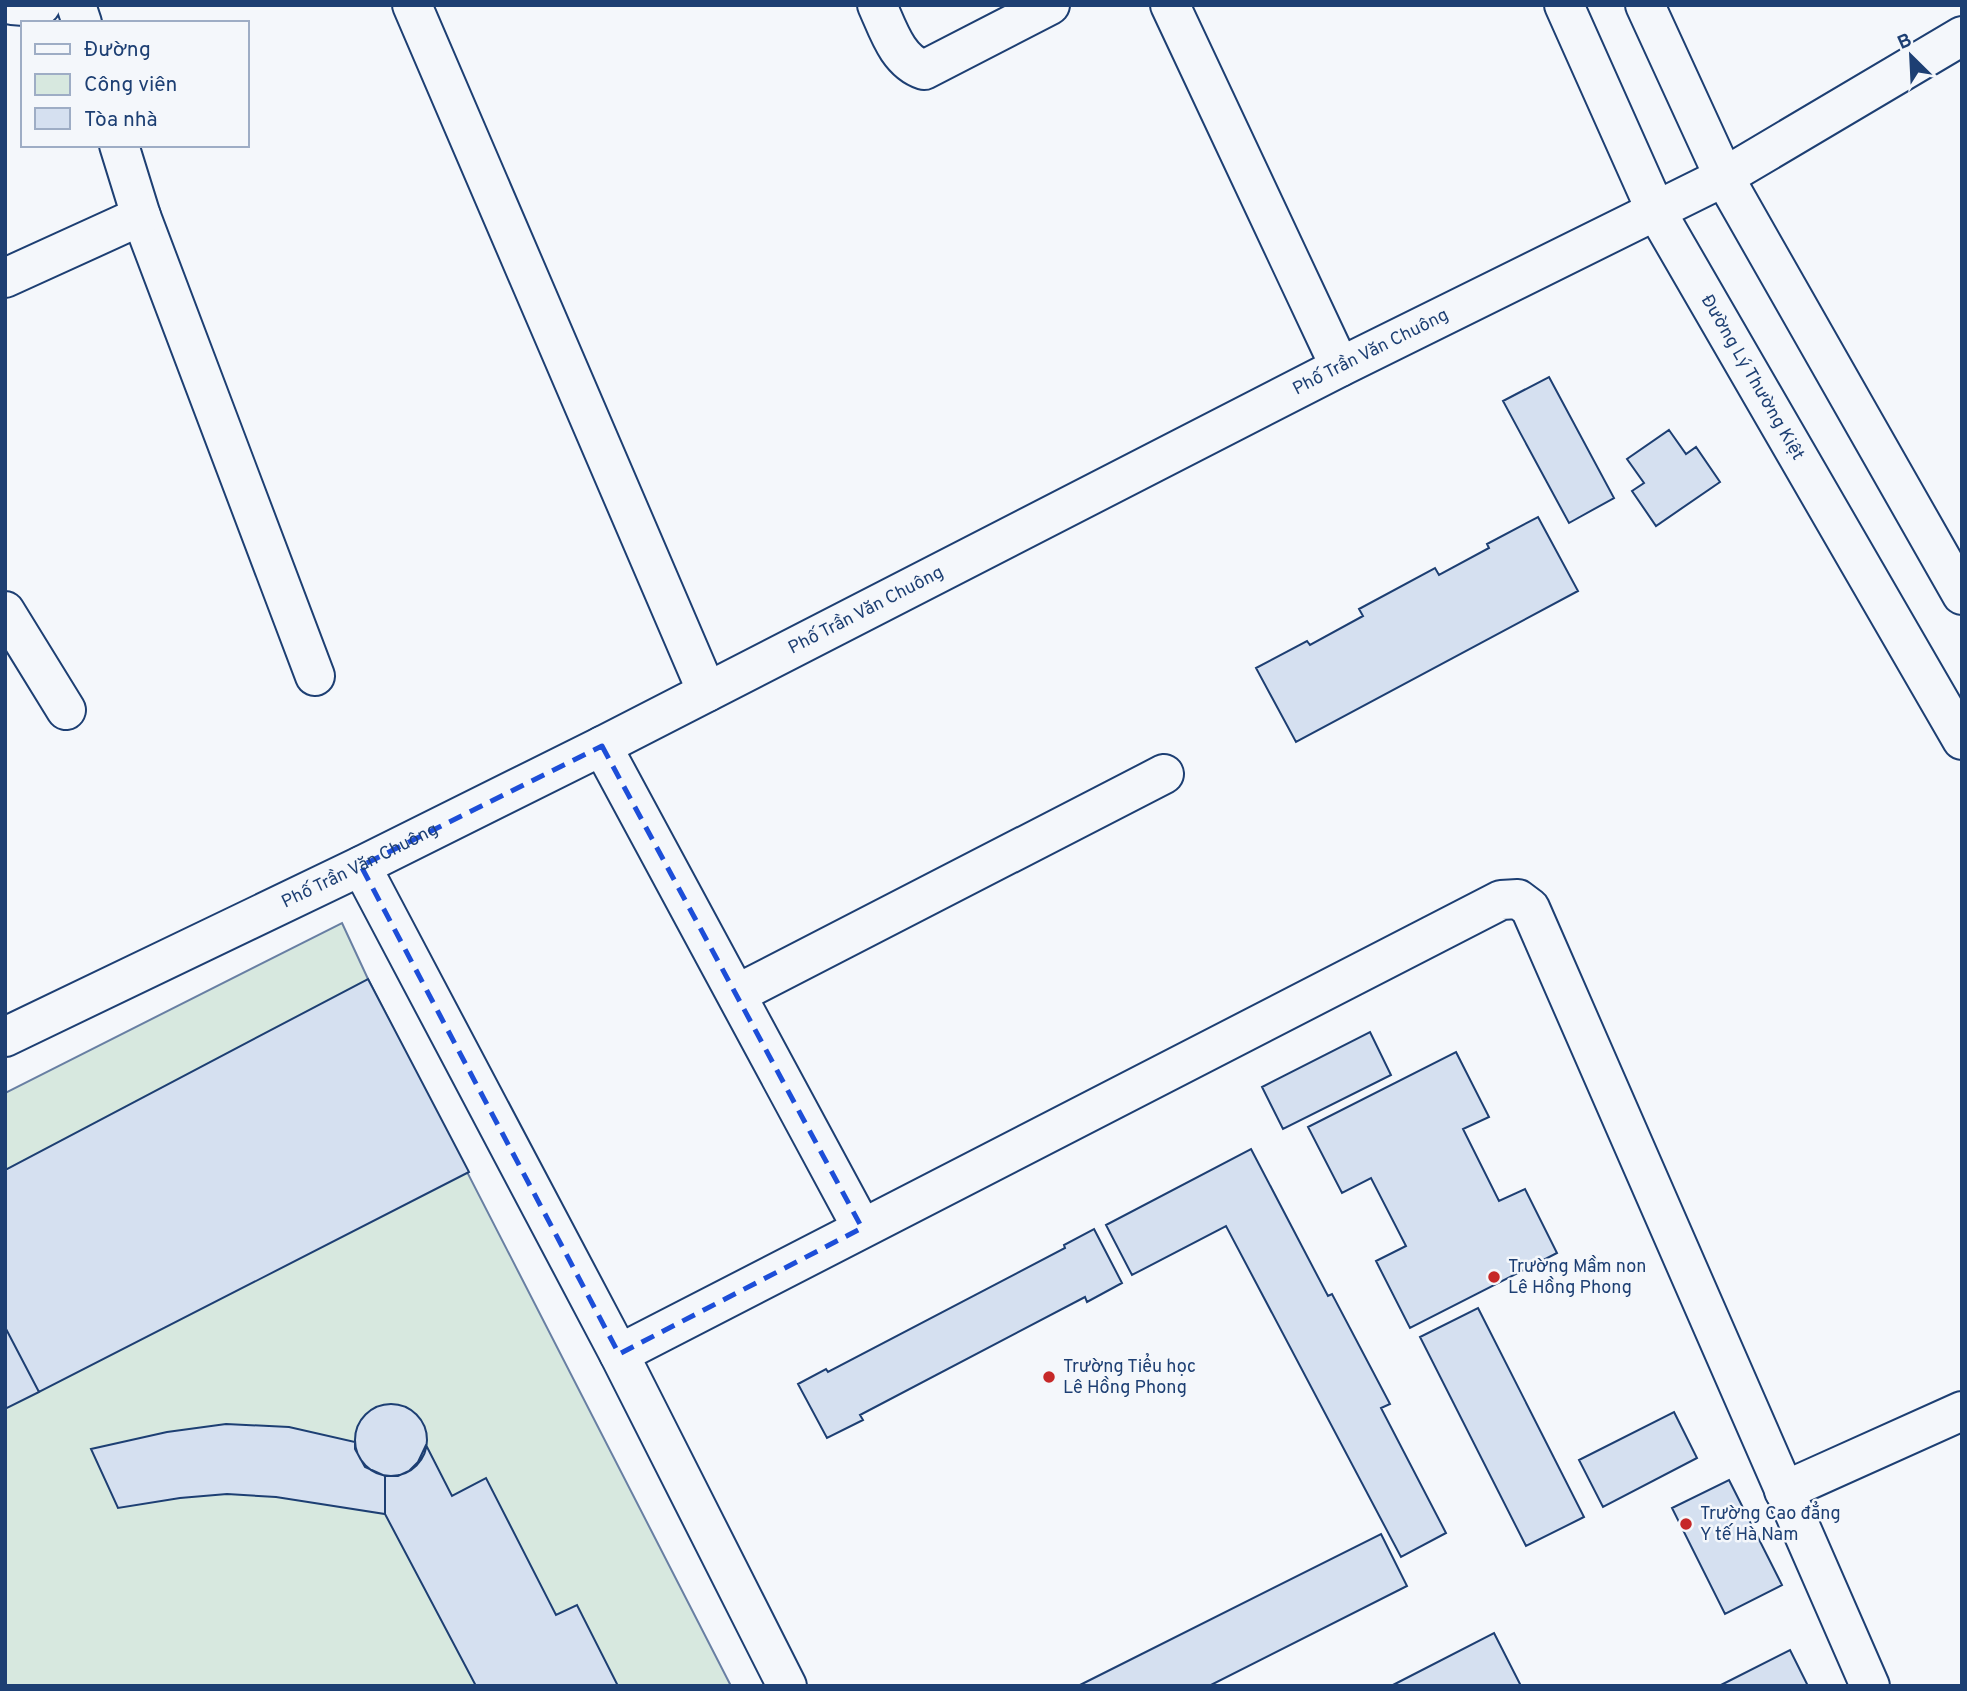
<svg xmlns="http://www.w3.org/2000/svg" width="1967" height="1691" viewBox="0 0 1967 1691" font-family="Overpass,sans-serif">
<rect width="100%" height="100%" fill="#f4f7fb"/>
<path fill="#d7e8df" stroke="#687fa3" stroke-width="2" d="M342,923L368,979L731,1686H5V1093Z"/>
<path fill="#d5e0f0" stroke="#1d3f73" stroke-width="2" d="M1549,377L1614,498L1569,523L1503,401Z
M1669,430L1686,454L1696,447L1720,482L1656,526L1632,491L1644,483L1627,459Z
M1538,517L1578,591L1296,742L1256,668L1307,641L1310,645L1363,616L1359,609L1435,568L1439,575L1489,548L1487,544Z
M368,979L469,1172L39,1392L5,1327V1170Z
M1370,1032L1391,1075L1283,1129L1262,1087Z
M1456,1052L1489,1117L1463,1129L1499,1201L1525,1189L1557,1253L1410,1328L1376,1261L1406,1246L1371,1178L1342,1193L1308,1127Z
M1251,1149L1328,1296L1332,1294L1390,1404L1381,1408L1446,1533L1401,1557L1226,1226L1132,1275L1106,1225Z
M1094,1229L1122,1283L1087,1302L1085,1297L860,1415L863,1420L827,1438L798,1384L826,1369L828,1372L1065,1248L1064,1245Z
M1478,1308L1584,1517L1526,1546L1420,1337Z
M5,1327L39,1392L5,1409Z
M355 1440a36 36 0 1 1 72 0a36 36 0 1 1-72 0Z
M1674,1412L1697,1458L1603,1507L1579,1460Z
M226,1424L289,1427L355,1442V1449L365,1467L385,1476V1514L276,1497L227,1494L180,1498L118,1508L91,1449L167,1432Z
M426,1445L452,1496L486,1478L556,1615L577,1605L618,1686H476L385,1514V1476H398L409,1471L418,1462Z
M1729,1480L1782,1585L1725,1614L1672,1508Z
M1381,1534L1407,1586L1209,1686H1078Z
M1494,1633L1521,1686H1391Z
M1790,1650L1808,1686H1719Z"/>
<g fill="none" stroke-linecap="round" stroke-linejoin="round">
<defs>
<g id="minor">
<path d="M12,5L37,7L41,5"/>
<path d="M76,5L82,23"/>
<path d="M412,5L707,692"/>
<path d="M877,5C888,29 897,61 924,70L1050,5"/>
<path d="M1170,5L1340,367"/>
<path d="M119,145L141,216L315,676"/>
<path d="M5,278L141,216"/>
<path d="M5,611L66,710"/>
<path d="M602,746L862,1228"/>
<path d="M361,866L619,1354L787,1686"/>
<path d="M737,994L1164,774"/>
<path id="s1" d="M5,1037L361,866L602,746L1340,367L1724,177L1962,36"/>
<path d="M619,1354L1501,900L1518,899L1530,908L1870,1686"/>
<path d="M1784,1491L1962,1411"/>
</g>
<g id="major">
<path id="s2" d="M1564,5L1656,211L1962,740"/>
<path d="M1645,5L1724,177L1962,595"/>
</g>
</defs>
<use href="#minor" stroke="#1d3f73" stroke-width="42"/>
<use href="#major" stroke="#1d3f73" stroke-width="42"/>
<use href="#minor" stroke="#f4f7fb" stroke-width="38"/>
<use href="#major" stroke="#f4f7fb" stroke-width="38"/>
</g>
<path fill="none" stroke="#1d4ed8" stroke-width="5" stroke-dasharray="14 9" stroke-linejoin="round" d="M602,746L862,1228L619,1354L361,866Z"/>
<g fill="#c62828" stroke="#f4f7fb" stroke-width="2.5">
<circle cx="1494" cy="1277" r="7"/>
<circle cx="1049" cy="1377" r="7"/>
<circle cx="1686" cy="1524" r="7"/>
</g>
<g text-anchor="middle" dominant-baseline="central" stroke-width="5" stroke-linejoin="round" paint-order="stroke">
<g font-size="18" fill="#1d3f73" stroke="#f4f7fb">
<text stroke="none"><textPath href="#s1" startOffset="1528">Phố Trần Văn Chuông</textPath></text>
<text stroke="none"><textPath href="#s2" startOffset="418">Đường Lý Thường Kiệt</textPath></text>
<text stroke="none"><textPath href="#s1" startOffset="961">Phố Trần Văn Chuông</textPath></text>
<text stroke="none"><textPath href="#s1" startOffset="394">Phố Trần Văn Chuông</textPath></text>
</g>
<g font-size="18" fill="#1d3f73" stroke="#f4f7fb" text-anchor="start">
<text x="1508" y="1267">Trường Mầm non<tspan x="1508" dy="21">Lê Hồng Phong</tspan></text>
<text x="1063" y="1367">Trường Tiểu học<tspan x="1063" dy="21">Lê Hồng Phong</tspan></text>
<text x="1700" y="1514">Trường Cao đẳng<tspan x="1700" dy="21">Y tế Hà Nam</tspan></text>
</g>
</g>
<rect width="1967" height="1691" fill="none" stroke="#1d3f73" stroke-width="14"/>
<rect x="21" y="21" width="228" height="126" fill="#f4f7fb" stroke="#9eadc5" stroke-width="2"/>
<rect x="35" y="44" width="35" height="10" fill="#f4f7fb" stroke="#9eadc5" stroke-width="2"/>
<text x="84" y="56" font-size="21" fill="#1d3f73">Đường</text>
<rect x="35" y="74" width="35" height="21" fill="#d7e8df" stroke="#9eadc5" stroke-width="2"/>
<text x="84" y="91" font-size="21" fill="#1d3f73">Công viên</text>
<rect x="35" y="108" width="35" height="21" fill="#d5e0f0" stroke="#9eadc5" stroke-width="2"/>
<text x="84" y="126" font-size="21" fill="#1d3f73">Tòa nhà</text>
<g transform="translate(1911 56) rotate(336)" stroke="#f4f7fb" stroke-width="5" paint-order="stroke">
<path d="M0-5L12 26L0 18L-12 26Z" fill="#1d3f73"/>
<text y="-10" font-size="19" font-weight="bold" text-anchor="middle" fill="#1d3f73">B</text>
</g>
</svg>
